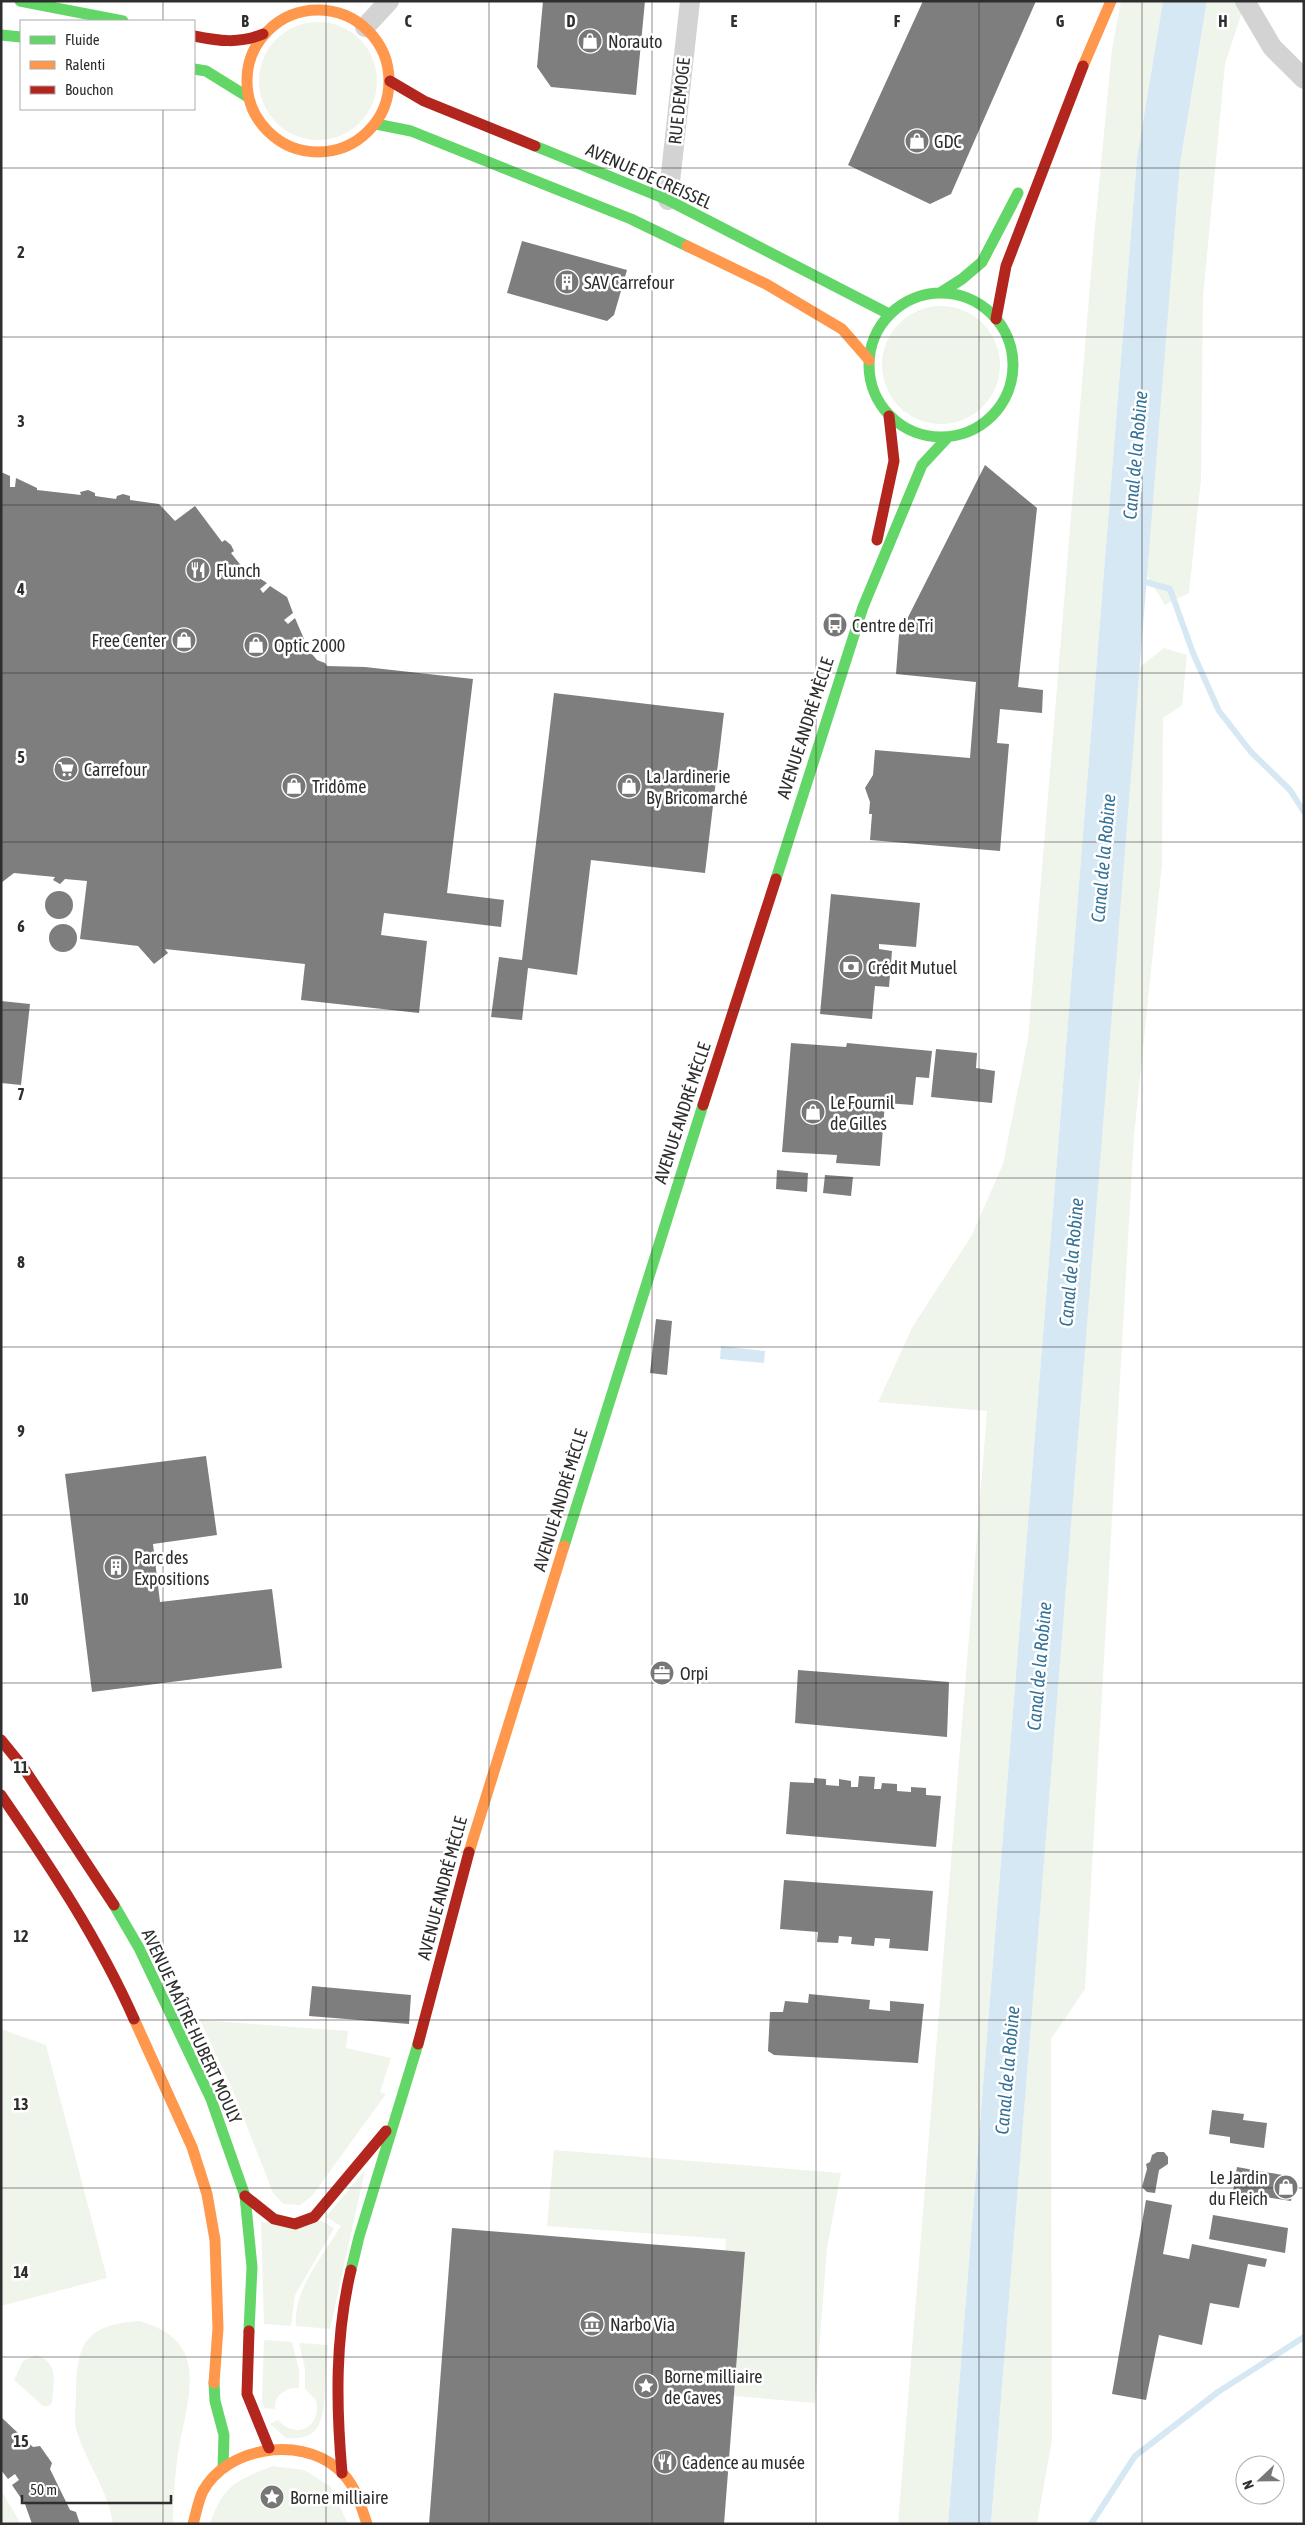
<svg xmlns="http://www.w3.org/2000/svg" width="1305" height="2525" viewBox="0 0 1305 2525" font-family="'Asap Condensed',sans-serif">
<rect width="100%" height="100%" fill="#fff"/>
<path fill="#f0f5eb" d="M1121,1H1163L1137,158L948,2524H898L987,1411L878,1402L913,1326L972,1235L1003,1164L1028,1039L1094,237L1112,49Z
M1207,1L1245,3L1225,64L1213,192L1203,297L1201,479L1189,593L1165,605L1146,574L1180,164Z
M259 81a59 59 0 1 1 118 0a59 59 0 1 1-118 0Z
M882 365a59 59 0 1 1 118 0a59 59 0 1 1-118 0Z
M1164,648L1187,655L1182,705L1163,718L1162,864L1134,1136L1085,1989L1051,2039L1052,2440L1037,2524H991L1139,668Z
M200,2020L348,2031L346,2048L391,2058L380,2092L386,2094L312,2196L300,2205L283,2204L273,2193L234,2093Z
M1,2029L46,2045L107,2278L1,2306Z
M554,2150L841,2173L827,2248L815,2403L734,2396L745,2252L725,2250L726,2239L547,2226Z
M365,2170L330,2329L296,2326C293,2289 323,2256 341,2226L326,2217Z
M321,2221L334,2228L295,2295L291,2326L264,2324L261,2222Z
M139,2321C210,2340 189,2394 179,2447C175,2473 173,2497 173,2524H113C108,2490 87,2464 77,2432C73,2421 76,2406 76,2394C77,2342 86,2325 139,2321Z
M264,2340L292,2342L299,2370V2388C286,2387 274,2395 275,2409L264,2408L262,2401Z
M299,2343L328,2345C327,2359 326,2374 325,2389C323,2418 323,2441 286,2438L270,2424L278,2420C297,2441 322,2426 316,2400L305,2389V2369Z
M36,2355C60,2363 53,2382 52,2403L48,2406H43L14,2380L23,2361Z
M272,2466L304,2470L330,2486L348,2524H210C224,2484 235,2482 272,2466Z
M1,2490L21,2524H1Z"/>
<path fill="#d6e8f4" d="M1163,1H1207L1180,164L991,2524H948L1137,158Z
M721,1346L765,1351L764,1363L720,1359Z"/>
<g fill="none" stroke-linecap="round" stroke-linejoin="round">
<path stroke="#d6e8f4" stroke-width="6" d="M1139,580L1170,589L1193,653L1219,711L1251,752L1290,790L1304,812
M1091,2524L1135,2456L1218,2392L1304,2337"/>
</g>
<path fill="#7e7e7e" d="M543,1H645L636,95L551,87L537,67Z
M923,1H1036L951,194L930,204L848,165Z
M522,241L627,270L614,315L607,321L507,293Z
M985,465L1037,508L1018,687L1043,690L1042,713L1000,709L997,743L1009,744L1000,851L870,840L872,814H869L870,802L865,788L873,775L875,750L970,758L976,682L896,674L899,635Z
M1,472L10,476V487H15L16,478L37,488V490L81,495L80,492L88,490L95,493V496L116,499L117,496L123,494L130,496V500L159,504L175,521L195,506L222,542L225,540L231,545L234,551L231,553L247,573L248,571L267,583L260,589L263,593L270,586L287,597L293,613L284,620L288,624L295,618L304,639L301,641L317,660L325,663L327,666L365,667L473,679L447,893L504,900L501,927L384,913L381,935L427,941L419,1013L301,1000L305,964L165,949L168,953L154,964L138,946L80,939L87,881L65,879L60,884L53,880L55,877L14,873L1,883Z
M554,693L724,713L705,873L591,860L577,975L528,968L522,1020L491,1017L499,957L522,960Z
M45 905a14 14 0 1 1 28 0a14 14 0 1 1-28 0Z
M831,894L920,903L916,947L879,944V949L892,951L889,987L875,986L872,1019L820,1014Z
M49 938a14 14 0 1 1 28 0a14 14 0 1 1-28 0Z
M1,1001L30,1004L21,1085L1,1083Z
M791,1043L846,1047L847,1043L932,1051L929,1078L916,1077L913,1105L885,1103L880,1166L836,1163L837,1155L782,1152Z
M936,1049L977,1053L976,1068L995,1071L992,1103L931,1097Z
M777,1170L808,1173L807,1192L776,1189Z
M825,1175L853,1177L851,1196L823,1193Z
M656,1319L672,1321L667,1375L650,1373Z
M206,1456L217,1535L153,1544L160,1602L272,1589L282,1668L92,1692L65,1474Z
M798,1670L949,1682L947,1737L795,1723Z
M859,1776L875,1777L874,1789H881L882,1783L897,1784V1791L911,1792V1787L926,1788V1795L941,1796L936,1847L786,1834L790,1782L814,1783V1778L826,1779V1785L839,1786V1779L851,1781V1787H858Z
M784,1880L933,1891L928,1951L889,1948L890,1939L875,1938L874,1946L851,1944L852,1937L839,1936L838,1943L817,1942L818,1932L780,1929Z
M312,1986L411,1995L409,2024L309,2016Z
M809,1994L870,2000L869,2009L890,2011V2001L924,2004L918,2063L774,2055L768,2051L770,2012H783L785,2001L808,2003Z
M1212,2110L1244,2114L1243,2120L1267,2123L1264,2148L1230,2143V2137L1209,2134Z
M1157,2152H1164L1168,2157V2164L1159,2170L1155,2193L1147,2192L1142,2187L1147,2169L1146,2164L1150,2162L1152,2155Z
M1237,2167L1294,2177L1291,2201L1233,2192Z
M1146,2200L1172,2205L1163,2254L1189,2259L1192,2244L1267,2259L1265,2267L1248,2264L1239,2308L1210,2303L1202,2345L1159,2335L1146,2400L1112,2394Z
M1213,2215L1288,2228L1285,2253L1209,2239Z
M452,2228L745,2252L724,2524H429Z
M1,2417L33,2447L40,2446L52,2463L50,2469L70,2510L76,2512L80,2524H32L25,2504L12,2485L19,2480L15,2474L8,2479L1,2470Z"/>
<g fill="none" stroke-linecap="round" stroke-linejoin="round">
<path stroke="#d3d3d3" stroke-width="20" d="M1245,1L1272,47L1304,79
M365,27L389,1
M668,200L690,1"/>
<path stroke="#63d668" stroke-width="11" d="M20,1L123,21
M1,35L21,37
M194,69L206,71L248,97
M376,124L411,131L631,219L687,246
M535,146L668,200L889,314
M940,293L962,279L982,262L1018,193
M869 365a72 72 0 1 1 144 0a72 72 0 1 1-144 0Z
M776,879L863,607L922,465L948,437
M564,1546L703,1105
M114,1905L139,1948L211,2099L245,2196L252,2267L249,2331
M351,2270L359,2237L418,2044
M214,2383L215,2401L224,2435L223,2468"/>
<path stroke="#ff974d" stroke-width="11" d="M247 81a71 71 0 1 1 142 0a71 71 0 1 1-142 0Z
M1083,66L1111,1
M687,246L766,284L842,329L869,360
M469,1852L564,1546
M134,2019L192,2147L207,2194L215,2240L218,2328L214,2383
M193,2524C196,2514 198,2501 203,2491C227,2447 299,2436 337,2468C355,2483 360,2503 367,2524"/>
<path stroke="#b3261e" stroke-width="11" d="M194,36C219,41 239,44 263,34
M390,81L424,101L535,146
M996,319L1006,266L1083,66
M877,540L894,461L889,416
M703,1105L776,879
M1,1740L23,1767L114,1905
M1,1795C50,1866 99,1940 134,2019
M418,2044L469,1852
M245,2196L274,2219L295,2224L314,2217L386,2131
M249,2331L247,2394L269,2448
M342,2473C336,2404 335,2337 351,2270"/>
</g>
<path fill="none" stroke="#2e2e2e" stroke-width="1" stroke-opacity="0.55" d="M163,1V21M326,1V2524M489,1V2524M652,1V2524M816,1V2524M979,1V2524M1142,1V2524M163,109V2524M1,168H1304M1,337H1304M1,505H1304M1,673H1304M1,842H1304M1,1010H1304M1,1178H1304M1,1347H1304M1,1515H1304M1,1683H1304M1,1852H1304M1,2020H1304M1,2188H1304M1,2357H1304"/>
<defs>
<symbol id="shop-disc" viewBox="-11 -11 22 22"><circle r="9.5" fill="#777" stroke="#fff"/><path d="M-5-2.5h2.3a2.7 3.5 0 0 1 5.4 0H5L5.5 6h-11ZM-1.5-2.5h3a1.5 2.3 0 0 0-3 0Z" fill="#fff"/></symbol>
<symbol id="building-disc" viewBox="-11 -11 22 22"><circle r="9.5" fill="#777" stroke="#fff"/><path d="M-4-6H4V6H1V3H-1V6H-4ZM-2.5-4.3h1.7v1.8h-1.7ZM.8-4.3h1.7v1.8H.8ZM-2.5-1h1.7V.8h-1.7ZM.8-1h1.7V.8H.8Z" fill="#fff"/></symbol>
<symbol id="restaurant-disc" viewBox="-11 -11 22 22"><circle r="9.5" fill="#777" stroke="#fff"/><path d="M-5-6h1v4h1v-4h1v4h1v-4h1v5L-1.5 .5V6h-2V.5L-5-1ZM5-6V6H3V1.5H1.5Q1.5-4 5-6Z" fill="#fff"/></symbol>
<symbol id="bus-disc" viewBox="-11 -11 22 22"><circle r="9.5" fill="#777" stroke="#fff"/><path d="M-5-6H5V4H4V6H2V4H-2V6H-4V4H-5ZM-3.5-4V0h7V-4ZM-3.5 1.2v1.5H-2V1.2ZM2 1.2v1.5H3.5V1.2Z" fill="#fff"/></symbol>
<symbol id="supermarket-disc" viewBox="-11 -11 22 22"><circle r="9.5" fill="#777" stroke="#fff"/><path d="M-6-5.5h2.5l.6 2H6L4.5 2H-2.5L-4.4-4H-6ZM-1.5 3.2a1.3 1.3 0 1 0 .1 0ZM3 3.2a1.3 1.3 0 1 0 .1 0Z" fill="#fff"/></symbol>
<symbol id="bank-disc" viewBox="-11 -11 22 22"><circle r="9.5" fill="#777" stroke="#fff"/><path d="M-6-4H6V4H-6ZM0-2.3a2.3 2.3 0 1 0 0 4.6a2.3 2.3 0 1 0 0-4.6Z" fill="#fff"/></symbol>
<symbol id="office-disc" viewBox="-11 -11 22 22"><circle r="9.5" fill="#777" stroke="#fff"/><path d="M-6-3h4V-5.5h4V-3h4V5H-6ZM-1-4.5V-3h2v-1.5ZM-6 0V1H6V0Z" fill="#fff"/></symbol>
<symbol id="museum-disc" viewBox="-11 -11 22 22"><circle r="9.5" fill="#777" stroke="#fff"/><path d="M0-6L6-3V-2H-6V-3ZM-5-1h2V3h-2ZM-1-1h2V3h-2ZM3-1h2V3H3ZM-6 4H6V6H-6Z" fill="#fff"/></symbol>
<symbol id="sight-disc" viewBox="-11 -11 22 22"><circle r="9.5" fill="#777" stroke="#fff"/><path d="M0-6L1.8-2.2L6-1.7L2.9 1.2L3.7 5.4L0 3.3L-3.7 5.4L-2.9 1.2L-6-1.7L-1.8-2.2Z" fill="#fff"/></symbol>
</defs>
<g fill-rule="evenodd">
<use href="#shop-disc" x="576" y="27" width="28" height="28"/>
<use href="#shop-disc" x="903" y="127" width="28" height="28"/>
<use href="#building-disc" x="553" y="268" width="28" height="28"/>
<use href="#restaurant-disc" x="184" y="556" width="28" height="28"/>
<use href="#bus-disc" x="821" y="611" width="28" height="28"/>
<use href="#shop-disc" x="170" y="626" width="28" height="28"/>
<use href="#shop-disc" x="242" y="631" width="28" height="28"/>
<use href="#supermarket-disc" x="52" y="755" width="28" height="28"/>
<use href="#shop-disc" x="280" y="772" width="28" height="28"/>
<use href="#shop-disc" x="615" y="772" width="28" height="28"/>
<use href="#bank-disc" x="837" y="953" width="28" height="28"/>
<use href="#shop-disc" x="799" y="1098" width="28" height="28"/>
<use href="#building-disc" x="102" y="1553" width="28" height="28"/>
<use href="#office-disc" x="648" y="1659" width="28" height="28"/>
<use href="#shop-disc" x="1272" y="2173" width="28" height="28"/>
<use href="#museum-disc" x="578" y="2310" width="28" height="28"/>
<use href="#sight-disc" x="632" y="2372" width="28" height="28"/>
<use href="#restaurant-disc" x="651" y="2448" width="28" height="28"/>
<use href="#sight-disc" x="258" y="2483" width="28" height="28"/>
</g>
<g text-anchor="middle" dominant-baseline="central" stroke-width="5" stroke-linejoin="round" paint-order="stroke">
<g font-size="18" fill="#2e2e2e" stroke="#fff" text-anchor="start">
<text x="608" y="41">Norauto</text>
<text x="934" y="141">GDC</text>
<text x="584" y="282">SAV Carrefour</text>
<text x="216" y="570">Flunch</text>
<text x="852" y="625">Centre de Tri</text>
<text x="166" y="640" text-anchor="end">Free Center</text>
<text x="274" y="645">Optic 2000</text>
<text x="84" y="769">Carrefour</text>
<text x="646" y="776">La Jardinerie<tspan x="646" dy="21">By Bricomarché</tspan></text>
<text x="312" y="786">Tridôme</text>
<text x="868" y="967">Crédit Mutuel</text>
<text x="830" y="1102">Le Fournil<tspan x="830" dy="21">de Gilles</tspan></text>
<text x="134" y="1557">Parc des<tspan x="134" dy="21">Expositions</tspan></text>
<text x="680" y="1673">Orpi</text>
<text x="1268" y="2177" text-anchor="end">Le Jardin<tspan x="1268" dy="21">du Fleich</tspan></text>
<text x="610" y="2324">Narbo Via</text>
<text x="664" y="2376">Borne milliaire<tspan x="664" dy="21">de Caves</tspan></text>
<text x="682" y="2462">Cadence au musée</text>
<text x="290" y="2497">Borne milliaire</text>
</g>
<g font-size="18" fill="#2e2e2e" stroke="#fff">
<text transform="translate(679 101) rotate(-84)">RUE DEMOGE</text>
<text transform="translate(649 176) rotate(24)">AVENUE DE CREISSEL</text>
<text transform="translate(805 728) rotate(-72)">AVENUE ANDRÉ MÈCLE</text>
<text transform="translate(682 1113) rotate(-72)">AVENUE ANDRÉ MÈCLE</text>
<text transform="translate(560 1500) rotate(-73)">AVENUE ANDRÉ MÈCLE</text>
<text transform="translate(442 1888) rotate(-75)">AVENUE ANDRÉ MÈCLE</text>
<text transform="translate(192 2026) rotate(65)">AVENUE MAÎTRE HUBERT MOULY</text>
</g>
<g font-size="19" font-style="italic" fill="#347297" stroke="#fff">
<text transform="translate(1135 455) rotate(-85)">Canal de la Robine</text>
<text transform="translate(1103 858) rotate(-85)">Canal de la Robine</text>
<text transform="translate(1071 1262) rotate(-85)">Canal de la Robine</text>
<text transform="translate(1039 1666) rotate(-85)">Canal de la Robine</text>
<text transform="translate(1007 2070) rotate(-85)">Canal de la Robine</text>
</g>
</g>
<g font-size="16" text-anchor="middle" font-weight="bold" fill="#2e2e2e" stroke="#fff" stroke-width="5" stroke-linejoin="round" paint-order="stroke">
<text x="245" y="27">B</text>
<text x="408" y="27">C</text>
<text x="571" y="27">D</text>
<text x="734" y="27">E</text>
<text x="897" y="27">F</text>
<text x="1060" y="27">G</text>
<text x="1223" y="27">H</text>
<text x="21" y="258">2</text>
<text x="21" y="427">3</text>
<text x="21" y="595">4</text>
<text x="21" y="763">5</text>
<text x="21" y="932">6</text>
<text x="21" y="1100">7</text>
<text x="21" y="1268">8</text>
<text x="21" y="1437">9</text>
<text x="21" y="1605">10</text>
<text x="21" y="1773">11</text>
<text x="21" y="1942">12</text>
<text x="21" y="2110">13</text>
<text x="21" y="2278">14</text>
<text x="21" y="2447">15</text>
</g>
<rect width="1305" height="2525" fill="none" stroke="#2e2e2e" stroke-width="5"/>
<rect x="20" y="20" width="175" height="90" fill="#ffffff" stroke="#ababab"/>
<rect x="30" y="36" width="25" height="8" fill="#63d668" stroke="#ababab"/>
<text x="65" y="45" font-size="15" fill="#2e2e2e">Fluide</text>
<rect x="30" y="61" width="25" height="8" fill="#ff974d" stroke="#ababab"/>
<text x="65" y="70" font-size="15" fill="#2e2e2e">Ralenti</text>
<rect x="30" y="86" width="25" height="8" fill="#b3261e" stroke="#ababab"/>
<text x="65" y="95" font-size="15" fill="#2e2e2e">Bouchon</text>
<g transform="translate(1260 2480) rotate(248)"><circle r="24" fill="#ffffff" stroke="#ababab"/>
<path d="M0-4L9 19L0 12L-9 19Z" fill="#777777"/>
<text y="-8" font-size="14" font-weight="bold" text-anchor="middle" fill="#2e2e2e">N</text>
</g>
<path d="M22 2495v8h149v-8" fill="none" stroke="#2e2e2e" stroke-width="2.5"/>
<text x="30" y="2495" font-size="15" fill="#2e2e2e" stroke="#ffffff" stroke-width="4" paint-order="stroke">50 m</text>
</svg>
